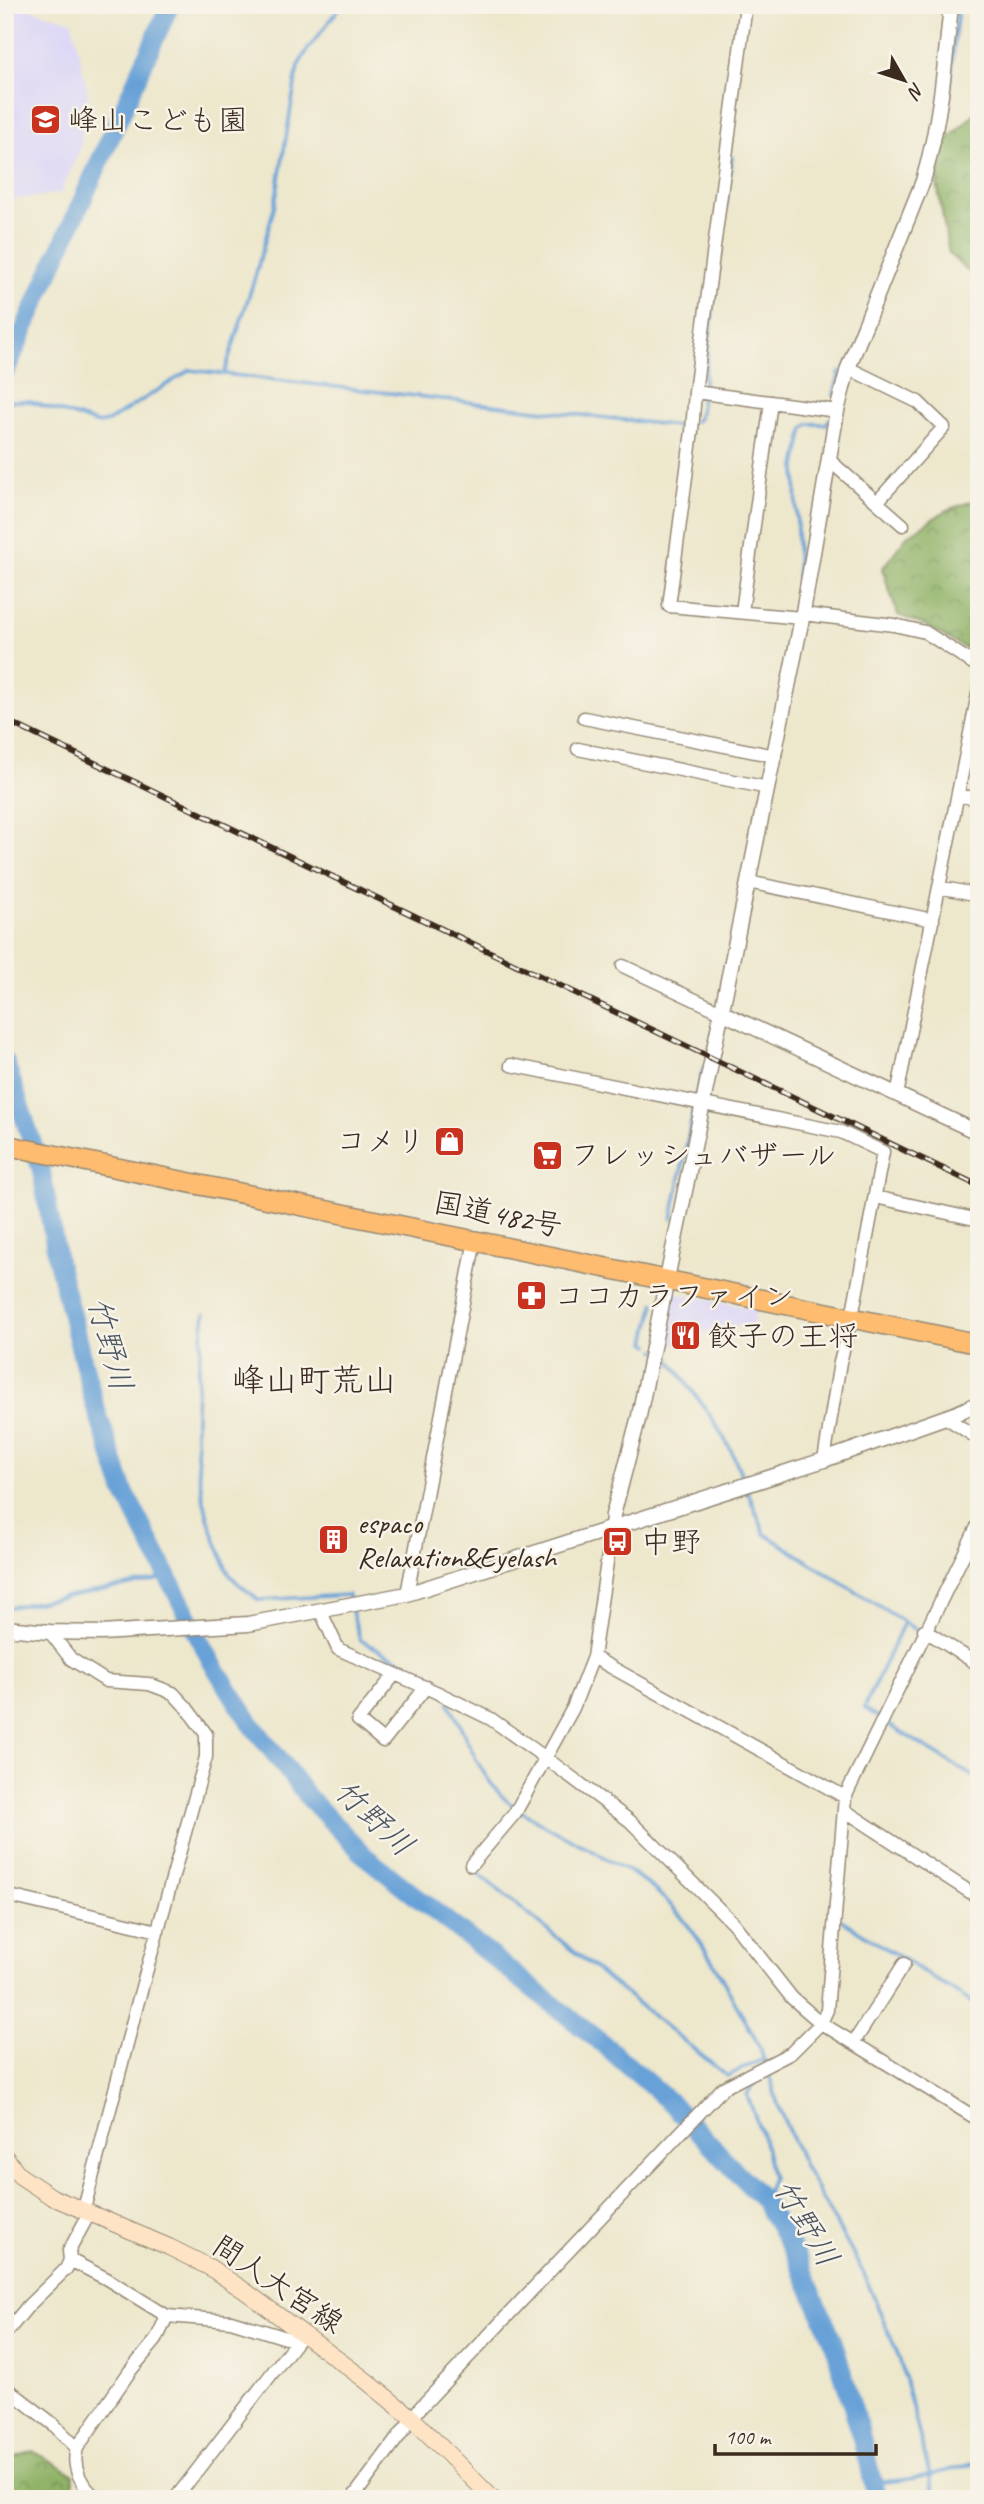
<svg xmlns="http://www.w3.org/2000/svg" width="984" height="2504" viewBox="0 0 984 2504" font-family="Caveat,'Klee One',sans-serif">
<defs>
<pattern id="forest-crowns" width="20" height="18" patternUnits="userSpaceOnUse" patternTransform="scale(1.75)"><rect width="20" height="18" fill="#90b368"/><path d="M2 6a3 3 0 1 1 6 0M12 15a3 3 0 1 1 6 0" fill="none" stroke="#779255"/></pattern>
</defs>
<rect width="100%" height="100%" fill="#f7f3e8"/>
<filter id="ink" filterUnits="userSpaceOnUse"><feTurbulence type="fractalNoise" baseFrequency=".0143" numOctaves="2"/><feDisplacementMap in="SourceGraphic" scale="14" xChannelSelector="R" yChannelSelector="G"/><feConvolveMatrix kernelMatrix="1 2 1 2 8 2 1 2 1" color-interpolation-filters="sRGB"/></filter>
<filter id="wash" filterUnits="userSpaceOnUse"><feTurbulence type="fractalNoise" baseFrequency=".00686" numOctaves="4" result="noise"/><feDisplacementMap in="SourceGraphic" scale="28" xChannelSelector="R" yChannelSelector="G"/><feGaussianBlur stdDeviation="1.57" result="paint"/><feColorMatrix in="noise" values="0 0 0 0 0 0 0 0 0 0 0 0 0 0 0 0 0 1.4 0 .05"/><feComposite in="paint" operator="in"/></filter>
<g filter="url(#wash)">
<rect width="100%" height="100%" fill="#ede7cc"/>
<path fill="#dbd6f7" d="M5,5H16L72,21L88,93L80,148L61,193L5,201Z
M668,1292L756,1309L752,1329L727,1324L724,1335L704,1332L701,1348L659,1340Z"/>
<path fill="url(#forest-crowns)" stroke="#666e43" stroke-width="2" d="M979,109V272L975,278L949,254L937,183L944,153L940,147Z
M979,499V639L965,648L924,625L898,615L882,569L907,536L947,510Z
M33,2451L74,2474L71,2499H5V2461Z"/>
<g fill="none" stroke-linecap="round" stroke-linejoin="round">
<path stroke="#68a1d7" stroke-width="3.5" d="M943,115L947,114L958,5
M224,374L686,427L689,426
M703,389L732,157
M834,395L840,372
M5,401H28L99,424L109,421L190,370L224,374L255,277L275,204L298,66L308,49L342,5
M695,421L699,418L702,396
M798,604L796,466L804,428L809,424H826L830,419
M695,1099L703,1069
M672,1219L694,1106
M205,1314C194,1393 187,1475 220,1551C223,1558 225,1568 230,1575C237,1584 250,1592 258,1600L348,1595L349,1601
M650,1345L646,1342L655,1303
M656,1350L668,1357L712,1418L731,1450L744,1481
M746,1488L765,1534L921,1633
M5,1608L167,1578
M351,1608L360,1640L440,1681L444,1693
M449,1703C468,1738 481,1784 515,1807
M880,1718L864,1708L904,1622
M886,1723L979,1780
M521,1811C560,1836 604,1854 642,1880C683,1909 709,1953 732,1997C743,2018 760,2042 765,2064
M474,1870L727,2076L764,2059
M841,1920L979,2007
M767,2068L780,2111L804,2166L864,2274L899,2357L936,2499
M759,2074L747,2095L764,2141L772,2178L764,2201
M873,2482C909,2482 944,2472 979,2462"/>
<path stroke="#68a1d7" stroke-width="19" d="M5,372L170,5
M5,1061L41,1169L58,1263L94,1403L124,1491L211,1661L249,1721L309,1798L366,1857L608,2048L674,2106L764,2201L797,2258L832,2338L859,2428L877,2499"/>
</g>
</g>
<g filter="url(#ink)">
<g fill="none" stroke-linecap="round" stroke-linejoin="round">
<defs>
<path id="minor" d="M746,5L695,392L692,431L669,606L802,618
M848,368L918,402L944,427L877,502
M695,392L837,411
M829,460L903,525
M742,612L771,402
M803,614L894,625L925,632L979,667
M584,718L775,756
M578,749L768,788
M958,795L979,799
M748,882L933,920
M939,887L979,895
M623,966L721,1012
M511,1065L841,1132L883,1152L852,1317L840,1362L824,1460
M897,1095L979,689
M875,1197L979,1220
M945,1417L979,1439
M407,1594L475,1240
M321,1612L338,1649L436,1692L491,1719L547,1759L630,1821L733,1923L792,1998L821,2023L979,2120
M924,1630L979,1665
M50,1632L71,1659L106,1681L149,1684L173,1693L186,1707L206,1734V1757L137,2005L84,2209
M593,1657L845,1797
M395,1674L358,1720L383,1741L426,1687
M844,1810L979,1898
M471,1865L515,1813L573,1708L593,1657L612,1528
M5,1895L158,1931
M854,2042L904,1964
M70,2260L107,2279L167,2316L156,2340L130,2371L77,2448C71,2468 82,2487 98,2499
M167,2316L231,2321L296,2341
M5,2334L28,2306L66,2269L70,2260L69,2251L90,2212
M5,2387L53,2424L77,2448
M175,2499L303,2333
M352,2499L420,2408L723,2088L791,2053L821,2023L827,2010L845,1797L979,1523"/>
<path id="tertiary" d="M721,1012L979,1133
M612,1528L613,1515L639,1416L802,618L837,411L848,368L923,181C940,123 945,65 951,5
M5,1628L50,1632L101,1633L248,1624L407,1594L824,1460L957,1413L979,1403"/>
<path id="secondary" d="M5,2157L20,2176L52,2197L169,2247L209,2267L245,2291L364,2379L412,2418L493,2499"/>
<path id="trunk" d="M5,1145L979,1344"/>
</defs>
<use href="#minor" stroke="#948875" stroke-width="15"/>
<use href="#tertiary" stroke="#948875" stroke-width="17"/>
<use href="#secondary" stroke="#948875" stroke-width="18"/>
<use href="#trunk" stroke="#948875" stroke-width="22"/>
<use href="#minor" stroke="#fff" stroke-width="12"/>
<use href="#tertiary" stroke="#fff" stroke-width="14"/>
<use href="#secondary" stroke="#fee4c5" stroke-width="16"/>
<use href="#trunk" stroke="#fdbc6f" stroke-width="19"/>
<defs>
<path id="rail" d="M5,720L979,1186"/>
</defs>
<use href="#rail" stroke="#3b2a1e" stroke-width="6"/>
<use href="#rail" stroke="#f7f3e8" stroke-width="3.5" stroke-dasharray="10" stroke-linecap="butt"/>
</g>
</g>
<defs>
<symbol id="school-square" viewBox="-11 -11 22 22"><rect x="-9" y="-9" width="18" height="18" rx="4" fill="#c8321e" stroke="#f7f3e8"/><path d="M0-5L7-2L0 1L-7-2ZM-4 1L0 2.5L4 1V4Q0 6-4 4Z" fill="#fff"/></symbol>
<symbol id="shop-square" viewBox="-11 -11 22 22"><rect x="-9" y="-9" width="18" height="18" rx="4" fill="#c8321e" stroke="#f7f3e8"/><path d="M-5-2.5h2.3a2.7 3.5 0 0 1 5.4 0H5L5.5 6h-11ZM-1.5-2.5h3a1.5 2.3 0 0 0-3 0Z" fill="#fff"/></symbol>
<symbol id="supermarket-square" viewBox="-11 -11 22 22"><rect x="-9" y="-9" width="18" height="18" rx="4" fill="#c8321e" stroke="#f7f3e8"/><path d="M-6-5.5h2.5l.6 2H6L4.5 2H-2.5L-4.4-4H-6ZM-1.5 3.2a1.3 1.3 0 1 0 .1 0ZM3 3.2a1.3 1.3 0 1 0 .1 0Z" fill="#fff"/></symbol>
<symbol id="pharmacy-square" viewBox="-11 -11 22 22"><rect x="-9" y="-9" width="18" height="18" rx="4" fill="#c8321e" stroke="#f7f3e8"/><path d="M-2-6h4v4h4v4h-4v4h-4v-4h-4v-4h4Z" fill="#fff"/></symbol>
<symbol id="restaurant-square" viewBox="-11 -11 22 22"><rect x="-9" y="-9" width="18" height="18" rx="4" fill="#c8321e" stroke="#f7f3e8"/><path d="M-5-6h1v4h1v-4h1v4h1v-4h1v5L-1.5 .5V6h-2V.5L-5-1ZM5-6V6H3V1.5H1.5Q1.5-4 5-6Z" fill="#fff"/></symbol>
<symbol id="building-square" viewBox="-11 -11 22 22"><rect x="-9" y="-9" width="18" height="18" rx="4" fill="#c8321e" stroke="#f7f3e8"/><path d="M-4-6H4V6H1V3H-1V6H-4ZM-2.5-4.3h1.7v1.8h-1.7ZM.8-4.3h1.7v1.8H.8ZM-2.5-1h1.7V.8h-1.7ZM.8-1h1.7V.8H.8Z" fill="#fff"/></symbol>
<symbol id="bus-square" viewBox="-11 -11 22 22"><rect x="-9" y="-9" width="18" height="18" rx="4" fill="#c8321e" stroke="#f7f3e8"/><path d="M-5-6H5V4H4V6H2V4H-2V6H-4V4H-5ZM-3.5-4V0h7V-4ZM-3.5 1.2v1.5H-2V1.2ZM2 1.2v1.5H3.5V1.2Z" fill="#fff"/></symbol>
</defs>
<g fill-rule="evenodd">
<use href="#school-square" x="28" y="102" width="35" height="35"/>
<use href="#shop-square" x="432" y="1124" width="35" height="35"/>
<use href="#supermarket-square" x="530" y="1138" width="35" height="35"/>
<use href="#pharmacy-square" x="514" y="1278" width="35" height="35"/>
<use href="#restaurant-square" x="668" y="1318" width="35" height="35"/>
<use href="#building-square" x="316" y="1522" width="35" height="35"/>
<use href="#bus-square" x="600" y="1524" width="35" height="35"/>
</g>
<g text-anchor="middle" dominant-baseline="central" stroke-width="5" stroke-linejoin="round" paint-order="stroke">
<g font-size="30" fill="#3b2a1e" stroke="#f7f3e8" text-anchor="start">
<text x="68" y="120">峰山こども園</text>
<text x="426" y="1141" text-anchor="end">コメリ</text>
<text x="570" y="1155">フレッシュバザール</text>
<text x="554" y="1296">ココカラファイン</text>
<text x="708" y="1336">餃子の王将</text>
<text x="357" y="1523">espaco<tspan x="357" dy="34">Relaxation&amp;Eyelash</tspan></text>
<text x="641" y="1542">中野</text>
</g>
<g font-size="30" fill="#3b2a1e" stroke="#f7f3e8">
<text transform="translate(498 1214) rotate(11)">国道482号</text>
<text transform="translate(278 2284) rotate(34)">間人大宮線</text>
</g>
<g font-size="32" font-style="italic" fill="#4b545f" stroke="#f7f3e8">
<text transform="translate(110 1344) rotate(75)">竹野川</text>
<text transform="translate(374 1818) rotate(43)">竹野川</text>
<text transform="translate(806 2223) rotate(59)">竹野川</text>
</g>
<g font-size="33" fill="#3b2a1e" stroke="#f7f3e8">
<text x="314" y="1380">峰山町荒山</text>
</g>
</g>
<rect width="984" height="2504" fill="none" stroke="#f7f3e8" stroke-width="28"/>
<g transform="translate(904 80) rotate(129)" stroke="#f7f3e8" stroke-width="5" paint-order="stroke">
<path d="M0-5L12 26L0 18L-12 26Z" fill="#3b2a1e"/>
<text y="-10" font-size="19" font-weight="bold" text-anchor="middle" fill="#3b2a1e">N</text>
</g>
<path d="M715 2444v10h161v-10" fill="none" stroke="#3b2a1e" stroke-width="3.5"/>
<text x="725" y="2444" font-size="21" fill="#3b2a1e" stroke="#f7f3e8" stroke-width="5" paint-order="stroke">100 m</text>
</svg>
